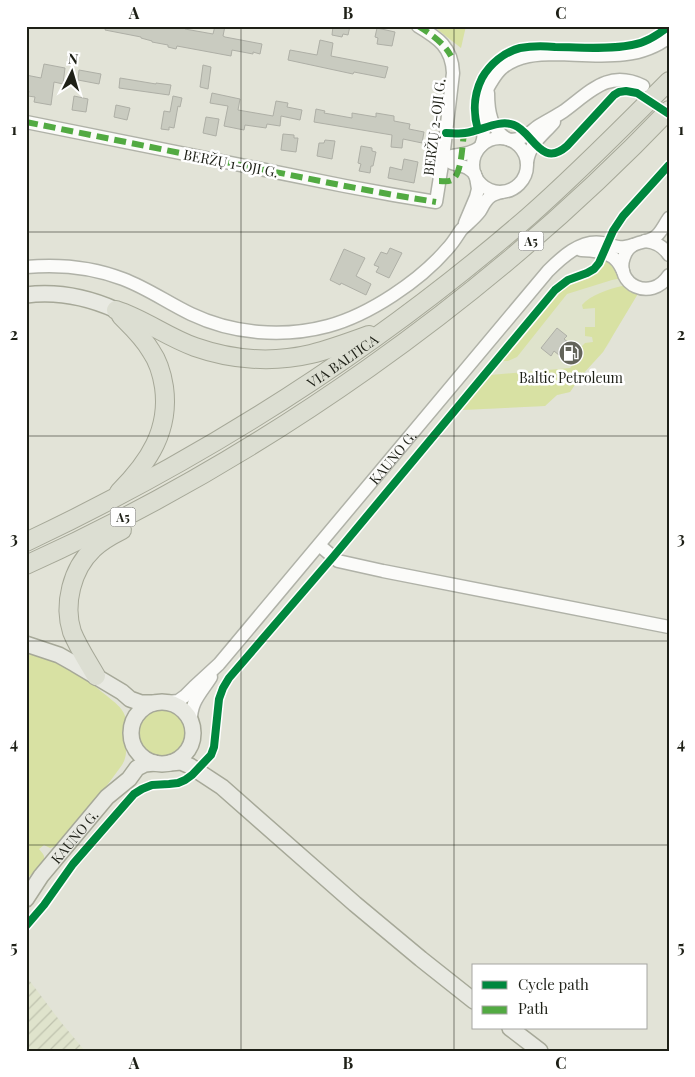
<svg xmlns="http://www.w3.org/2000/svg" width="695" height="1077" viewBox="0 0 695 1077" font-family="'Playfair Display',serif">
<defs>
<pattern id="industrial-furrows" width="10" height="10" patternUnits="userSpaceOnUse" patternTransform="scale(1.25)"><rect width="10" height="10" fill="#dfe3cc"/><path d="M-1 1l2-2M0 10L10 0M9 11l2-2" fill="none" stroke="#bfc2ae"/></pattern>
</defs>
<rect width="100%" height="100%" fill="#e2e3d7"/>
<path fill="#dfe3cc" d="M605,257L631,289L610,342L603,352L582,375L570,392L557,395L545,406L462,410L558,292L568,284L589,276L597,271L602,265Z"/>
<path fill="url(#industrial-furrows)" d="M26,976L60,1021L85,1051H26Z"/>
<path fill="#d8e1a3" d="M433,26H466L461,48Z
M605,257L611,260L625,280L617,279L612,280L567,294L517,357L508,361H501L558,292C561,289 564,286 568,284C585,274 596,281 605,257Z
M622,286H625L639,292L603,352L582,375L570,392L557,395L545,406L462,410L490,375L570,368L584,352L580,348L585,343L593,342L592,337L585,336V327H595V308L583,309L582,305C590,295 609,289 622,286Z
M26,651C36,654 46,658 55,662C75,670 91,683 107,696C114,702 122,707 125,716C127,723 125,729 125,735C126,747 128,755 122,765L97,799L57,846L50,848L44,845L39,849C43,854 46,856 43,862L26,880Z
M136 733a26 26 0 1 1 52 0a26 26 0 1 1-52 0Z"/>
<path fill="#c9cbc0" stroke="#aeafa6" d="M106,26H185V29L213,34L215,26H225L223,36L225,37L262,44L260,54L253,52V54L232,50L231,56L177,46L176,49L168,47V45L152,42V41L141,38V37L105,30Z
M333,26H350L348,35L343,34L342,37L332,35Z
M377,28L395,32L392,46L377,44L378,38L375,37Z
M320,40L333,43L331,56L388,67L385,78L354,72L353,74L288,60L290,50L317,55Z
M44,64L65,68L63,84L54,82L51,105L34,102L35,97L28,96L29,91H26V75L41,78Z
M203,65L211,67L208,89L200,87Z
M79,70L101,74L99,84L78,80Z
M120,78L156,84V83L171,85L169,95L119,88Z
M212,93L240,99L238,110L273,116L276,101L288,103L287,107L302,110L300,120L281,116L280,126L267,124L266,128L245,125L244,130L224,126L228,106L210,103Z
M74,96L88,99L86,112L72,110Z
M173,96L182,98L180,107L178,106L174,128L169,127V130L161,129L164,111L170,112Z
M116,105L130,108L127,120L114,117Z
M316,109L325,111L324,113L352,118V113L376,117V113L394,116V121L410,124L409,129L424,132L422,143L403,139L402,148L391,147L392,135L314,122Z
M206,117L219,119L216,136L203,133Z
M283,134L294,135V138H298L296,152L281,150Z
M325,140L335,141L332,159L317,156L319,143H324Z
M361,146L372,148V151L376,152L373,166H371L370,173L359,171L361,164L358,163Z
M404,159L418,162L414,183L388,178L390,167L402,170Z
M390,248L402,253L389,278L376,272L379,267L374,265L381,252L387,254Z
M344,249L365,258L356,276L371,284L366,295L341,283L340,285L330,280Z
M557,328L567,336L564,339L580,352L570,364L554,351L551,356L541,348Z"/>
<g fill="none" stroke-linecap="round" stroke-linejoin="round">
<defs>
<g id="minor">
<path d="M488,93C488,112 491,129 507,139"/>
<path d="M26,122L345,186L394,195L436,202L443,158L453,73C452,47 438,38 418,26"/>
<circle cx="500" cy="165" r="27"/>
<path d="M510,140C524,139 527,135 537,127C546,121 555,117 564,111C590,92 608,69 643,86"/>
<path d="M481,146C489,127 476,115 483,97C488,87 494,75 502,68C518,55 538,54 557,54C595,55 637,62 669,37"/>
<path d="M443,158C457,154 467,156 479,148"/>
<path d="M443,158C447,160 451,163 455,164C465,167 467,166 475,174"/>
<path d="M527,162C530,143 542,136 554,122"/>
<path d="M669,218C664,225 661,233 655,237C644,245 630,239 624,257C614,284 651,303 669,275"/>
<path d="M465,223L476,197L478,189L476,177"/>
<path d="M645,241C656,242 663,246 669,255"/>
<path d="M581,250C591,250 609,252 616,260C619,263 621,267 623,271"/>
<path d="M26,267C59,264 92,267 123,279C147,288 168,303 191,314C233,334 283,338 328,326C369,315 420,281 448,248C453,243 457,236 461,230C467,224 475,218 480,211C483,206 485,200 491,196C494,194 498,193 502,192"/>
<path d="M319,545L338,561L383,571L669,627"/>
<path id="s1" d="M167,702L178,701L185,696L194,687L219,664L548,271C561,258 581,239 602,243C617,246 617,250 633,245"/>
<path d="M191,722C190,702 201,693 211,677"/>
</g>
<g id="major">
<path d="M26,295C58,291 87,297 116,310"/>
<path d="M26,644L59,655L75,664L122,692L130,699L141,703H153"/>
<circle cx="162" cy="733" r="31"/>
<path d="M170,763L181,762L190,766L222,787L355,904L421,959L474,1001"/>
<path id="s2" d="M26,899L41,876L107,797L129,779L137,768L145,764L155,763"/>
<path d="M510,1028L540,1051"/>
</g>
<g id="highway">
<path d="M116,310C144,319 167,337 195,347C232,360 273,363 311,354C331,349 350,342 369,335"/>
<path d="M119,492C149,462 170,430 164,387C162,374 158,361 151,351C143,337 132,327 121,316"/>
<path id="s3" d="M26,542C208,456 376,349 528,217C577,174 623,127 669,81"/>
<path d="M26,565C263,458 489,298 669,110"/>
<path d="M96,676C88,662 78,647 72,632C63,604 72,569 93,549C101,541 112,535 122,530"/>
</g>
</defs>
<use href="#minor" stroke="#b0b2a8" stroke-width="15"/>
<use href="#major" stroke="#a6a898" stroke-width="18"/>
<use href="#highway" stroke="#a6a898" stroke-width="20"/>
<use href="#minor" stroke="#fbfbf9" stroke-width="12"/>
<use href="#major" stroke="#e8e9e2" stroke-width="15"/>
<use href="#highway" stroke="#dcded2" stroke-width="18"/>
<path stroke="#52aa42" stroke-width="6" stroke-dasharray="12 6" stroke-linecap="butt" d="M418,26C431,34 443,42 451,56
M26,122L345,186L394,195L436,202
M439,181C444,181 448,182 452,180C462,174 462,145 464,134"/>
<defs>
<path id="cycleway" d="M478,130C473,112 473,96 482,78C490,64 504,52 520,48C531,46 544,46 555,47C580,47 607,50 632,45C646,43 658,35 669,26
M446,133C452,133 459,134 465,133C481,131 499,119 514,125C533,132 541,169 567,146L614,95L619,92L626,91L637,93L669,114
M26,926L44,905L73,864L134,794L142,789L152,785L169,784L178,783L185,780L192,775L211,755L214,747L219,699L223,688L229,678L333,557L555,290L568,280L587,273L594,269L599,263L613,231L623,216L669,165"/>
</defs>
<use href="#cycleway" stroke="#fff" stroke-width="11"/>
<use href="#cycleway" stroke="#00873e" stroke-width="8"/>
</g>
<path fill="none" stroke="#1e2017" stroke-width="1" stroke-opacity="0.55" d="M241,26V1051M454,26V1051M26,232H669M26,436H669M26,641H669M26,845H669"/>
<defs>
<symbol id="fuel-disc" viewBox="-11 -11 22 22"><circle r="9.5" fill="#63645a" stroke="#fff"/><path d="M-5.5-6h7V0h2V4h1.3V-2.5L3-4.5l.8-.8L6-3V5H2.5V1h-1V6h-7ZM-4.2-4.7v3.2H.2V-4.7Z" fill="#fff"/></symbol>
</defs>
<g fill-rule="evenodd">
<use href="#fuel-disc" x="557" y="339" width="28" height="28"/>
</g>
<g text-anchor="middle" dominant-baseline="central" stroke-width="5" stroke-linejoin="round" paint-order="stroke">
<g fill="#fff" stroke="#62635d" stroke-width="1">
<rect x="518.5" y="231.5" width="25" height="19" rx="4"/>
<rect x="110.5" y="507.5" width="25" height="19" rx="4"/>
</g>
<g font-size="12" font-weight="bold" fill="#1e2017">
<text x="531" y="241">A5</text>
<text x="123" y="517">A5</text>
</g>
<g font-size="14" fill="#1e2017" stroke="#fff">
<text transform="translate(434 127) rotate(-83)">BERŽŲ 2-OJI G.</text>
<text transform="translate(231 163) rotate(11)">BERŽŲ 1-OJI G.</text>
<text stroke="none"><textPath href="#s3" startOffset="365">VIA BALTICA</textPath></text>
<text stroke="none"><textPath href="#s1" startOffset="336">KAUNO G.</textPath></text>
<text stroke="none"><textPath href="#s2" startOffset="79">KAUNO G.</textPath></text>
</g>
<g font-size="14" fill="#1e2017" stroke="#fff">
<text x="571" y="377">Baltic Petroleum</text>
</g>
</g>
<rect width="695" height="1077" fill="none" stroke="#ffffff" stroke-width="55"/>
<rect x="472" y="964" width="175" height="65" fill="#ffffff" stroke="#a5a6a2"/>
<rect x="482" y="981" width="25" height="8" fill="#00873e" stroke="#a5a6a2"/>
<text x="518" y="990" font-size="15" fill="#1e2017">Cycle path</text>
<rect x="482" y="1006" width="25" height="8" fill="#52aa42" stroke="#a5a6a2"/>
<text x="518" y="1014" font-size="15" fill="#1e2017">Path</text>
<g transform="translate(72 72) rotate(5)" stroke="#ffffff" stroke-width="4" paint-order="stroke">
<path d="M0-4L9 19L0 12L-9 19Z" fill="#1e2017"/>
<text y="-8" font-size="14" font-weight="bold" text-anchor="middle" fill="#1e2017">N</text>
</g>
<rect x="28" y="28" width="640" height="1022" fill="none" stroke="#1e2017" stroke-width="2"/>
<g font-size="16" text-anchor="middle" font-weight="bold" fill="#1e2017">
<text x="134" y="19">A</text>
<text x="348" y="19">B</text>
<text x="561" y="19">C</text>
<text x="14" y="135">1</text>
<text x="681" y="135">1</text>
<text x="14" y="340">2</text>
<text x="681" y="340">2</text>
<text x="14" y="544">3</text>
<text x="681" y="544">3</text>
<text x="14" y="749">4</text>
<text x="681" y="749">4</text>
<text x="14" y="953">5</text>
<text x="681" y="953">5</text>
<text x="134" y="1069">A</text>
<text x="348" y="1069">B</text>
<text x="561" y="1069">C</text>
</g>
</svg>
